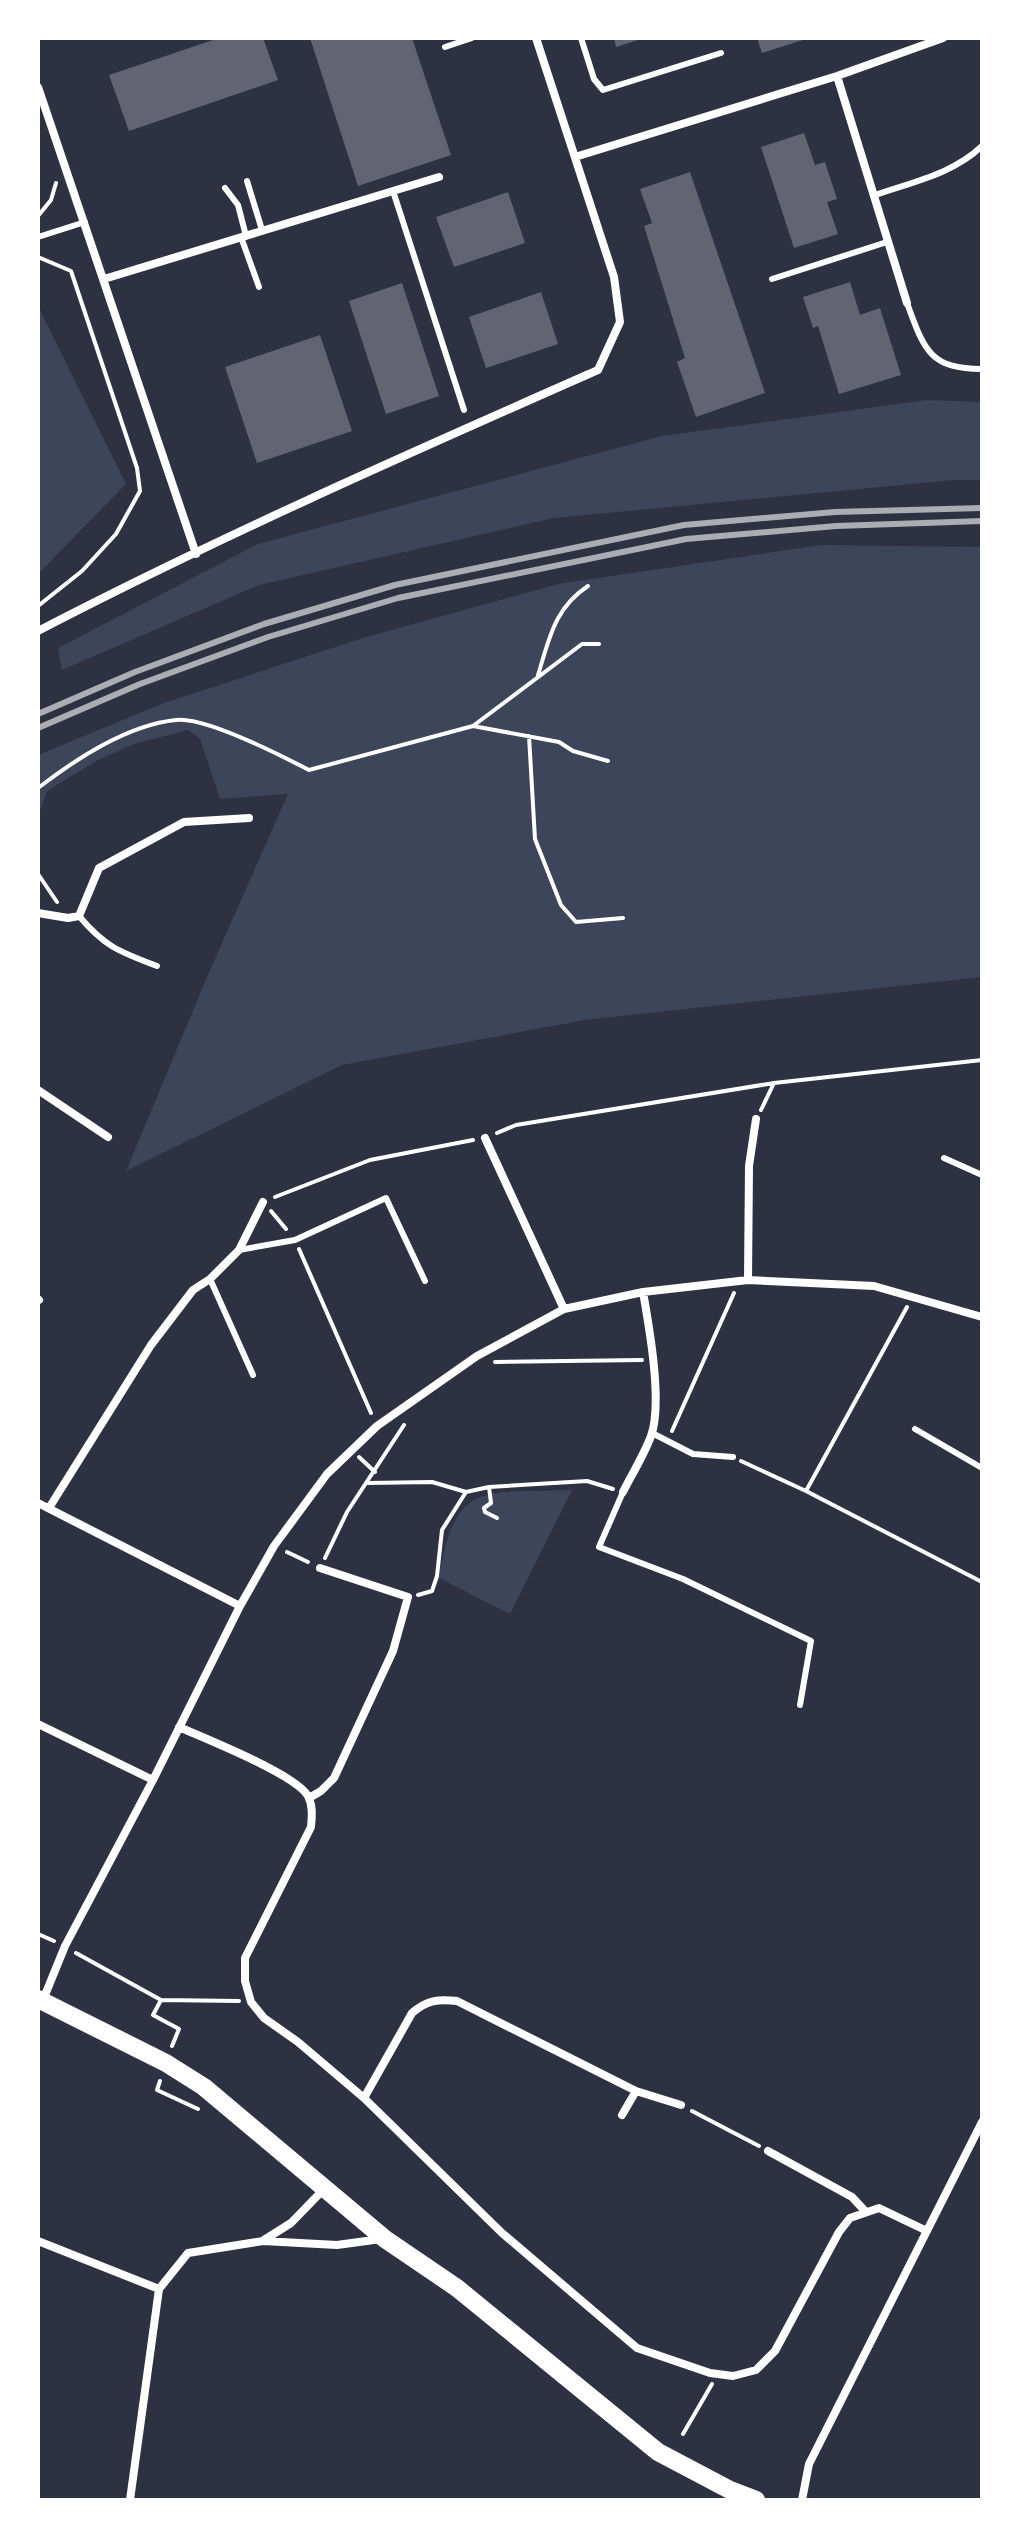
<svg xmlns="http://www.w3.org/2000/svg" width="1020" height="2538" viewBox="0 0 1020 2538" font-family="'Source Serif 4',serif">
<rect width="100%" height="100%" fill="#2d3142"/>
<path fill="#3c4559" d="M38,306L126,484L38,574Z
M927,400L982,402V480H954L554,518L259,585L62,670L58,648L258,544L662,436Z
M821,545L982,547V977L585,1020L342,1065L126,1171L207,977L288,794L220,799L200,739L188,730L134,744L98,760L47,791L38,817V755L164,703L363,638L558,584Z
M572,1490L510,1614L439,1578C454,1477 487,1494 572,1490Z"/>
<path fill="#626471" d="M219,38H263L278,80L129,131L109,75Z
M310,38H412L451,155L358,186Z
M614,38H640L641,39L616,47Z
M757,38H806V39L762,53Z
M804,133L815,165L825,162L837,199L827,202L838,234L794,248L761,147Z
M690,172L765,393L696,417L677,362L685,358L644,226L652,223L640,189Z
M508,192L525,243L454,267L436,217Z
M850,282L860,315L880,308L901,375L839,394L818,326L813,328L803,297Z
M402,283L439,396L386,414L349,301Z
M541,292L558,344L486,368L469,317Z
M320,335L352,431L257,463L225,367Z"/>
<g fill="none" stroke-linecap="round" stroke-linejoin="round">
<path stroke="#fff" stroke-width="4" d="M38,216L51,200L56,183
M38,257L71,271L137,468L140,491L116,534L82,571L38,606
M538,675C549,640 554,608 588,586
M473,726L582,644H599
M529,736L535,839L561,905L576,922L623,918
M38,788C76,759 127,725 176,720C204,716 282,756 309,770L473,726L559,742L573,751L608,761
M38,874L57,902
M761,1110L774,1083
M497,1133L516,1125L774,1083L982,1060
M275,1197L370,1160L473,1140
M271,1211L286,1229
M299,1249L371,1413
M495,1362L642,1360
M672,1431L734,1293
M359,1457L375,1472
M741,1461L806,1491L982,1582
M367,1483L432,1482L466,1492L489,1487L587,1481L613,1489
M489,1487L491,1503L484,1508L485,1512L497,1518
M806,1491L907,1307
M287,1552L308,1562
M325,1558L347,1512L404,1425
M418,1595L432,1591L437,1576L442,1530L466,1492
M38,1934L54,1941
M76,1953L161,2000L239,2001
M161,2000L153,2015L179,2029L172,2046
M160,2081L157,2090L198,2109
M692,2111L759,2146
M683,2434L712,2384"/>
<path stroke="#fff" stroke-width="6" d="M581,38L594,79L603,90L721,53
M445,47L472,38
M247,181L262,230
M225,188L238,205L246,236
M393,191L464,410
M875,195C912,182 953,174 982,146
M38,237L85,222
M241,237L259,287
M772,279L887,242
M907,303C924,349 929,369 982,369
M79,916C105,947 120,952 157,966
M944,1158L982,1175
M239,1250L295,1240L386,1198L425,1281
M210,1279L253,1375
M915,1429L982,1468
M652,1433L693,1454L733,1457
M623,1492L599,1547L683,1579L811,1641L800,1705"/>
<path stroke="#fff" stroke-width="8" d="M837,76L907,303
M38,87L196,554
M575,157L837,76L943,38
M104,279L439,177
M38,631C221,536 410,453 598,370L620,322L614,277L536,38
M38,913L68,918L79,916L99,868L184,822L249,818
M38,1090L108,1137
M485,1138L564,1309
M748,1280L749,1166L756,1119
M38,1299L39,1300
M623,1492C632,1474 644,1455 651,1436C663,1403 649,1326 643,1292
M38,1503L240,1606
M49,1508L151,1345L193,1290L210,1279L239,1250L263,1202
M38,1724L153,1780
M179,1727C206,1739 295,1774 308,1796C313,1806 312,1816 311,1827L245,1958V1981L251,2002L264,2018L298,2042L364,2098L502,2233L637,2348L710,2373L733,2376L756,2370L775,2351L839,2232L850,2218L879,2208L927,2231
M309,1798L321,1791L334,1778L393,1651L408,1597L320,1568
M43,2000L65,1946L153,1780L240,1606L274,1546L327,1474L377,1426L477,1356L564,1309L643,1292L748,1280L874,1286L982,1317
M364,2098L412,2013C427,2000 438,1999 457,2001L636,2091L681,2105
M622,2115L636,2091
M768,2151L852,2197L865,2211
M264,2240L291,2223L326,2187
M38,2241L159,2289
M130,2500L159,2289L188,2253L263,2241L337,2245L381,2239
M802,2500L809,2464L982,2122"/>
<path stroke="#fff" stroke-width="18" d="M38,1999L166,2063L204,2087L385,2239L457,2288L658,2452L730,2490L756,2500"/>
<path stroke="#abadb3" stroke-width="6" d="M38,714L135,672L264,624L395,585L684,525L835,512L982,508
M38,728L140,684L268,637L398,598L686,539L836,526L982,521"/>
</g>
<rect width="1020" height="2538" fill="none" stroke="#ffffff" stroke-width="80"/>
</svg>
